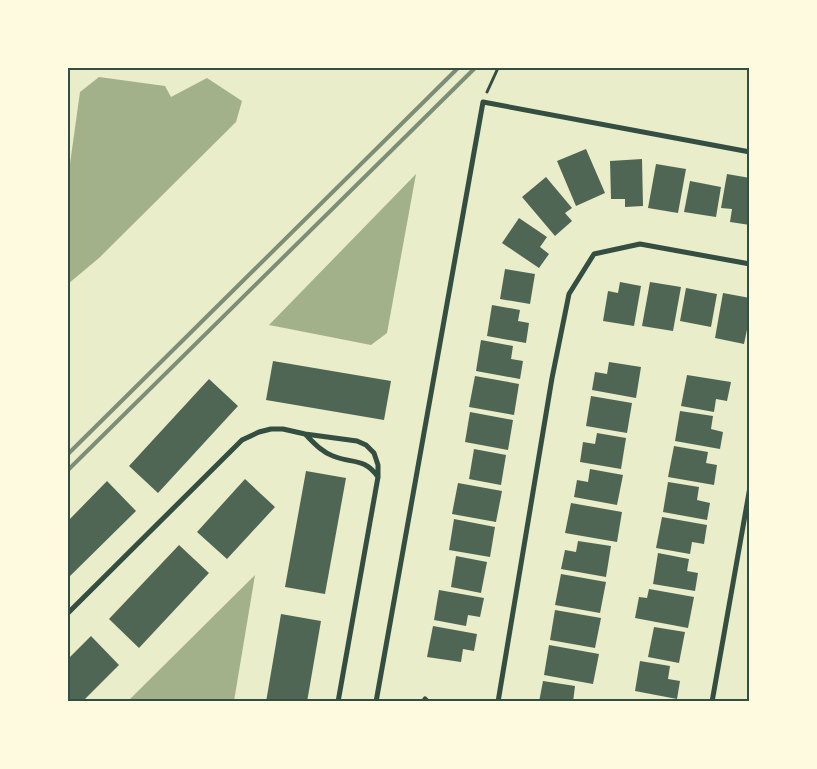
<svg xmlns="http://www.w3.org/2000/svg" width="817" height="769" viewBox="0 0 817 769" font-family="'Alegreya Sans',sans-serif">
<rect width="100%" height="100%" fill="#e9edc9"/>
<path fill="#a3b18a" d="M99,77L165,86L171,97L207,78L242,101L236,122L99,258L68,284V178L80,92Z
M416,174L387,333L371,345L269,325Z
M255,575L234,701H128Z"/>
<path fill="#4f6655" d="M586,149L605,193L576,206L557,161Z
M642,159L643,206L625,207V199H611L610,161Z
M656,164L686,169L678,213L648,208Z
M727,174L750,178V225L730,222L732,209L721,208Z
M546,177L572,208L565,213L572,221L555,236L522,197Z
M690,181L721,187L716,217L684,212Z
M519,218L547,237L540,247L549,254L539,268L502,243Z
M505,269L535,274L530,304L500,299Z
M620,282L641,286L634,326L603,321L608,291L618,293Z
M650,282L681,287L673,331L642,326Z
M686,288L717,294L711,327L680,321Z
M723,293L750,298V315L744,344L715,338Z
M492,305L520,310L518,321L529,323L526,343L487,336Z
M481,340L513,346L511,359L523,361L520,379L476,371Z
M273,361L391,381L384,420L266,400Z
M609,362L641,367L636,398L592,390L595,372L607,374Z
M687,375L731,382L727,401L716,399L714,412L681,406Z
M475,376L519,384L514,415L469,407Z
M209,379L238,406L158,493L129,466Z
M591,396L632,403L627,433L586,426Z
M680,411L713,416L711,429L723,432L720,449L675,441Z
M470,412L513,420L508,450L465,442Z
M597,433L626,438L621,469L580,462L583,442L595,444Z
M674,446L708,452L706,463L717,465L714,485L668,477Z
M474,449L506,455L501,485L469,479Z
M590,469L623,475L617,505L574,497L577,480L588,482Z
M306,471L346,478L325,594L285,587Z
M245,479L275,507L227,559L197,532Z
M107,481L136,511L68,578V521Z
M668,482L699,487L697,500L710,503L707,520L663,512Z
M458,483L502,491L496,522L452,514Z
M571,503L622,512L617,542L565,533Z
M662,517L707,525L704,544L692,542L690,554L656,548Z
M454,519L495,527L490,557L449,550Z
M578,541L611,546L606,577L561,569L565,550L576,552Z
M179,545L209,573L139,648L109,619Z
M658,553L689,559L687,571L698,573L695,591L653,584Z
M456,556L487,562L481,593L451,587Z
M561,574L606,582L600,613L555,605Z
M649,589L694,597L688,628L635,618L639,597L647,598Z
M439,590L484,598L480,617L468,615L466,626L434,620Z
M555,610L601,618L595,648L550,640Z
M281,614L321,621L307,702H266Z
M433,626L477,634L474,651L463,649L461,662L427,657Z
M654,627L685,632L679,663L648,657Z
M91,636L119,665L82,702H68V659Z
M549,645L599,654L593,684L544,675Z
M640,661L670,666L668,679L680,681L677,699L635,691Z
M543,681L575,686L573,702H539Z"/>
<g fill="none" stroke-linecap="round" stroke-linejoin="round">
<path stroke="#344e41" stroke-width="3" d="M487,92L498,68"/>
<path stroke="#344e41" stroke-width="5" d="M306,435C314,443 322,452 333,456C352,464 364,457 378,477
M68,613L242,440L259,432L271,429H283L305,434L357,441L366,445L374,453L378,465V477L338,702
M425,699L428,702
M376,702L483,102L750,152
M498,702L552,378L569,294L594,254L640,244L750,264
M712,702L750,487"/>
<path stroke="#7c8e77" stroke-width="4" d="M68,454L458,68
M68,470L475,68"/>
</g>
<rect width="817" height="769" fill="none" stroke="#fefae0" stroke-width="138"/>
<rect x="69" y="69" width="679" height="631" fill="none" stroke="#344e41" stroke-width="2"/>
</svg>
